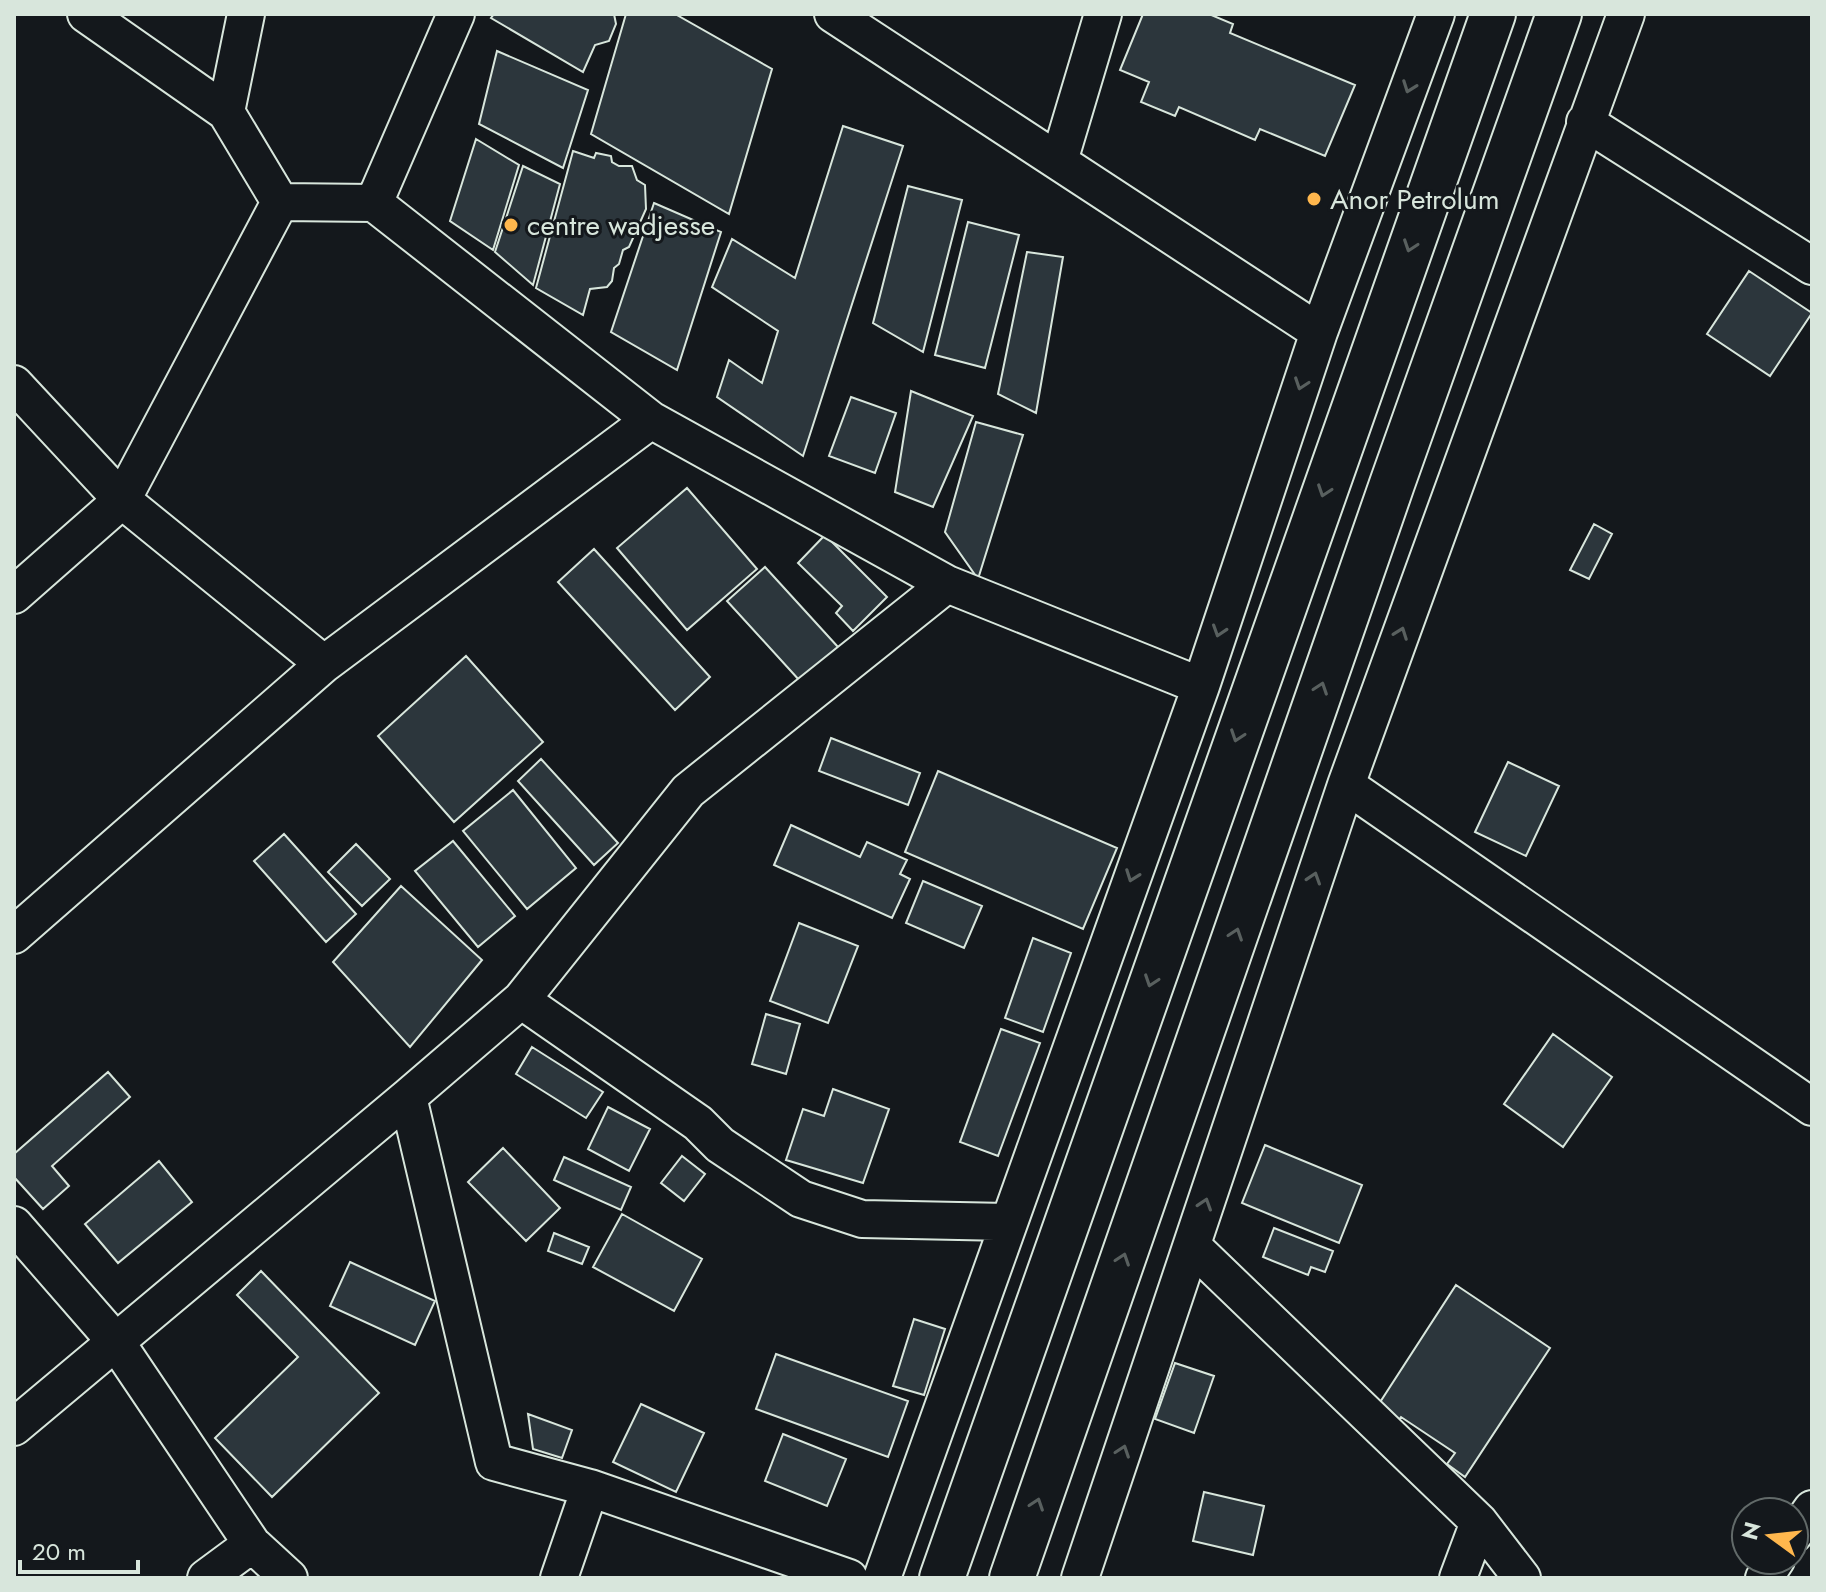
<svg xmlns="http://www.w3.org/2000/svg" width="1826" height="1592" viewBox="0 0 1826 1592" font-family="Jost,sans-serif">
<rect width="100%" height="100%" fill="#14181c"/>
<path fill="#2c363c" stroke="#d8e6dc" stroke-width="2" d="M494,14H614L616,24L609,41L595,45L583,72L491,18Z
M626,14H675L772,69L729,214L591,134Z
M1143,14H1209L1233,24L1230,33L1355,85L1325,156L1260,129L1255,140L1179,107L1175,116L1141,102L1149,82L1120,70Z
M497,51L588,90L563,168L479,124Z
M843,126L903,146L803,456L717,397L729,360L762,383L778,331L712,287L732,239L795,278Z
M476,139L519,165L493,250L450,221Z
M573,151L594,158L596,153L611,156L612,162L619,166H632L637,180L645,185L646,209L629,247L623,250L619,264L614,268L612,281L607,287L590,289L583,315L536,288Z
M523,166L560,184L533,285L495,252Z
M908,186L962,200L923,352L873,323Z
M654,203L721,232L677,370L611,332Z
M968,222L1019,235L985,368L935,355Z
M1027,252L1063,257L1036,413L998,394Z
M1749,271L1812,313L1770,376L1707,334Z
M911,391L973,416L933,507L895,492Z
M851,397L896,413L875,473L829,456Z
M976,422L1023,435L978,579L945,532Z
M687,488L757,569L687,630L617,548Z
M1594,524L1612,534L1589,579L1570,570Z
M825,535L887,597L853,631L836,613L842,606L798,563Z
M594,549L710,677L675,710L558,582Z
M765,567L838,647L800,681L727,601Z
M466,656L543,742L454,822L378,736Z
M831,738L920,773L908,805L819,771Z
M541,759L618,843L594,865L518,781Z
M1508,762L1559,786L1526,856L1475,832Z
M938,771L1117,848L1083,929L905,852Z
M513,790L576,868L527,909L463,831Z
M791,825L860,857L867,842L907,860L900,874L910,879L892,918L774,865Z
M284,834L356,914L326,942L254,861Z
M453,841L515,916L478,947L415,871Z
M356,844L390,879L362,906L328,872Z
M923,881L982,906L964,948L906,923Z
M401,886L482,960L410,1047L333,962Z
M799,923L858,946L828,1023L770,1001Z
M1033,938L1071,953L1043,1032L1005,1018Z
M766,1014L800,1024L786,1074L752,1064Z
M1001,1029L1040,1043L998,1156L960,1142Z
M1553,1034L1612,1077L1563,1147L1504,1104Z
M532,1047L603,1092L586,1118L516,1074Z
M108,1072L130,1097L52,1166L69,1186L43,1209L14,1177V1154Z
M833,1089L889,1109L863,1183L786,1160L803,1109L824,1116Z
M608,1107L650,1129L629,1171L588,1149Z
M1265,1145L1362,1185L1339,1243L1242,1203Z
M503,1148L560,1208L526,1241L468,1182Z
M682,1156L705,1174L684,1201L661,1183Z
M564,1157L631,1187L621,1210L554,1180Z
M159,1161L192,1202L118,1263L85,1224Z
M622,1214L702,1259L674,1311L593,1267Z
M1274,1228L1333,1251L1325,1272L1311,1267L1308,1275L1263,1257Z
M554,1233L589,1247L582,1264L548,1251Z
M350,1262L435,1301L415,1345L330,1306Z
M261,1271L379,1393L272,1497L215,1438L298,1357L237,1295Z
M1456,1285L1550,1348L1465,1477L1447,1464L1455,1453L1401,1417L1396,1424L1375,1410Z
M914,1319L945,1329L924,1395L893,1386Z
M776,1354L908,1401L888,1457L756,1409Z
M1175,1363L1214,1376L1194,1433L1155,1419Z
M641,1404L704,1433L676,1492L613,1462Z
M528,1414L572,1430L562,1458L533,1449Z
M783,1434L846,1459L827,1506L765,1481Z
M1204,1492L1264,1506L1253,1555L1193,1541Z"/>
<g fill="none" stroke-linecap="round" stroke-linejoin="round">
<defs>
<path id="minor" d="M86,14L226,112L280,202
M833,14L1319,332
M226,112L246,14
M1585,122L1812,266
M1059,161L1103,14
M280,202L374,203L651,420L947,584L1201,686
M374,203L456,14
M14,384L122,500L324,664
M14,595L122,500L280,202
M1346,785L1812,1107
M14,935L324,664L651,420
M521,1000L698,1123L720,1145L801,1199L862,1219L1007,1222
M408,1097L494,1462L590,1488L849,1578
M14,1225L116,1342L252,1544L289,1578
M1192,1246L1479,1522L1522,1578
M14,1427L408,1097L521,1000L688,791L947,584
M1794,1534L1812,1509
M206,1578L252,1544
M559,1578L590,1488
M882,1578L1201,686L1319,332L1436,14
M1080,1578L1346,785L1626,14
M1458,1578L1479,1522
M1764,1578L1776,1560"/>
<path id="trunk" d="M942,1578L1493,14
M1012,1578L1392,484L1559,14"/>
</defs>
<use href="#minor" stroke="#d8e6dc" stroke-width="40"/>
<use href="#trunk" stroke="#d8e6dc" stroke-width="48"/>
<use href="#minor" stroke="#14181c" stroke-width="36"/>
<use href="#trunk" stroke="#14181c" stroke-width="44"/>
</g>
<defs><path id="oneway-chevron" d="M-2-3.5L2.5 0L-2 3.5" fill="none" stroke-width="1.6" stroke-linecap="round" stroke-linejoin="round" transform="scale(2)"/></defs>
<g stroke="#59605f">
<use href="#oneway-chevron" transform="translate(1409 87) rotate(110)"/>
<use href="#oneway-chevron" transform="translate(1410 246) rotate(109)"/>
<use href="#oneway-chevron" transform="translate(1301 384) rotate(109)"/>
<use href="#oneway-chevron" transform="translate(1324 491) rotate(109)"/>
<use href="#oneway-chevron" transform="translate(1219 631) rotate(108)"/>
<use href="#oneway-chevron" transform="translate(1401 633) rotate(-70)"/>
<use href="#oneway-chevron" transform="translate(1321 688) rotate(-71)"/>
<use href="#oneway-chevron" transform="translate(1237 736) rotate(109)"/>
<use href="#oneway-chevron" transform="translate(1132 876) rotate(110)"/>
<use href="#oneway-chevron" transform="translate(1314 878) rotate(-72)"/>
<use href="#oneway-chevron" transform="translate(1236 934) rotate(-71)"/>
<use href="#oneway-chevron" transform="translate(1151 981) rotate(109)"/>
<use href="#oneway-chevron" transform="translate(1205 1204) rotate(-72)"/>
<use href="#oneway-chevron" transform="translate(1123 1259) rotate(-71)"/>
<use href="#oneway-chevron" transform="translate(1123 1451) rotate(-71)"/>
<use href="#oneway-chevron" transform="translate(1037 1504) rotate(-71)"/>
</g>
<g fill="#ffb74d" stroke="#14181c" stroke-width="3">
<circle cx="1314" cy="199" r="8"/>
<circle cx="511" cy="225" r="8"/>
</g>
<g text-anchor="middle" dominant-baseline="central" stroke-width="6" stroke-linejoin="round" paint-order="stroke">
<g font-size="28" fill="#d8e6dc" stroke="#14181c" text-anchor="start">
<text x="1330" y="199">Anor Petrolum</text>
<text x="527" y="225">centre wadjesse</text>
</g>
</g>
<rect width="1826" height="1592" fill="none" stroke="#d8e6dc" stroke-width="32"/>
<g transform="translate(1770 1536) rotate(285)"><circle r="38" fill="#14181c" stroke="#626a69" stroke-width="2"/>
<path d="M0-6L14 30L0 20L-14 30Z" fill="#ffb74d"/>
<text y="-12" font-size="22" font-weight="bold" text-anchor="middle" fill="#d8e6dc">N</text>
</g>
<path d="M20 1560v12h118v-12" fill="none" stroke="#d8e6dc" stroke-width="4"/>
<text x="32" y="1560" font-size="24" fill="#d8e6dc" stroke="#14181c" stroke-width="6" paint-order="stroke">20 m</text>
</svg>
